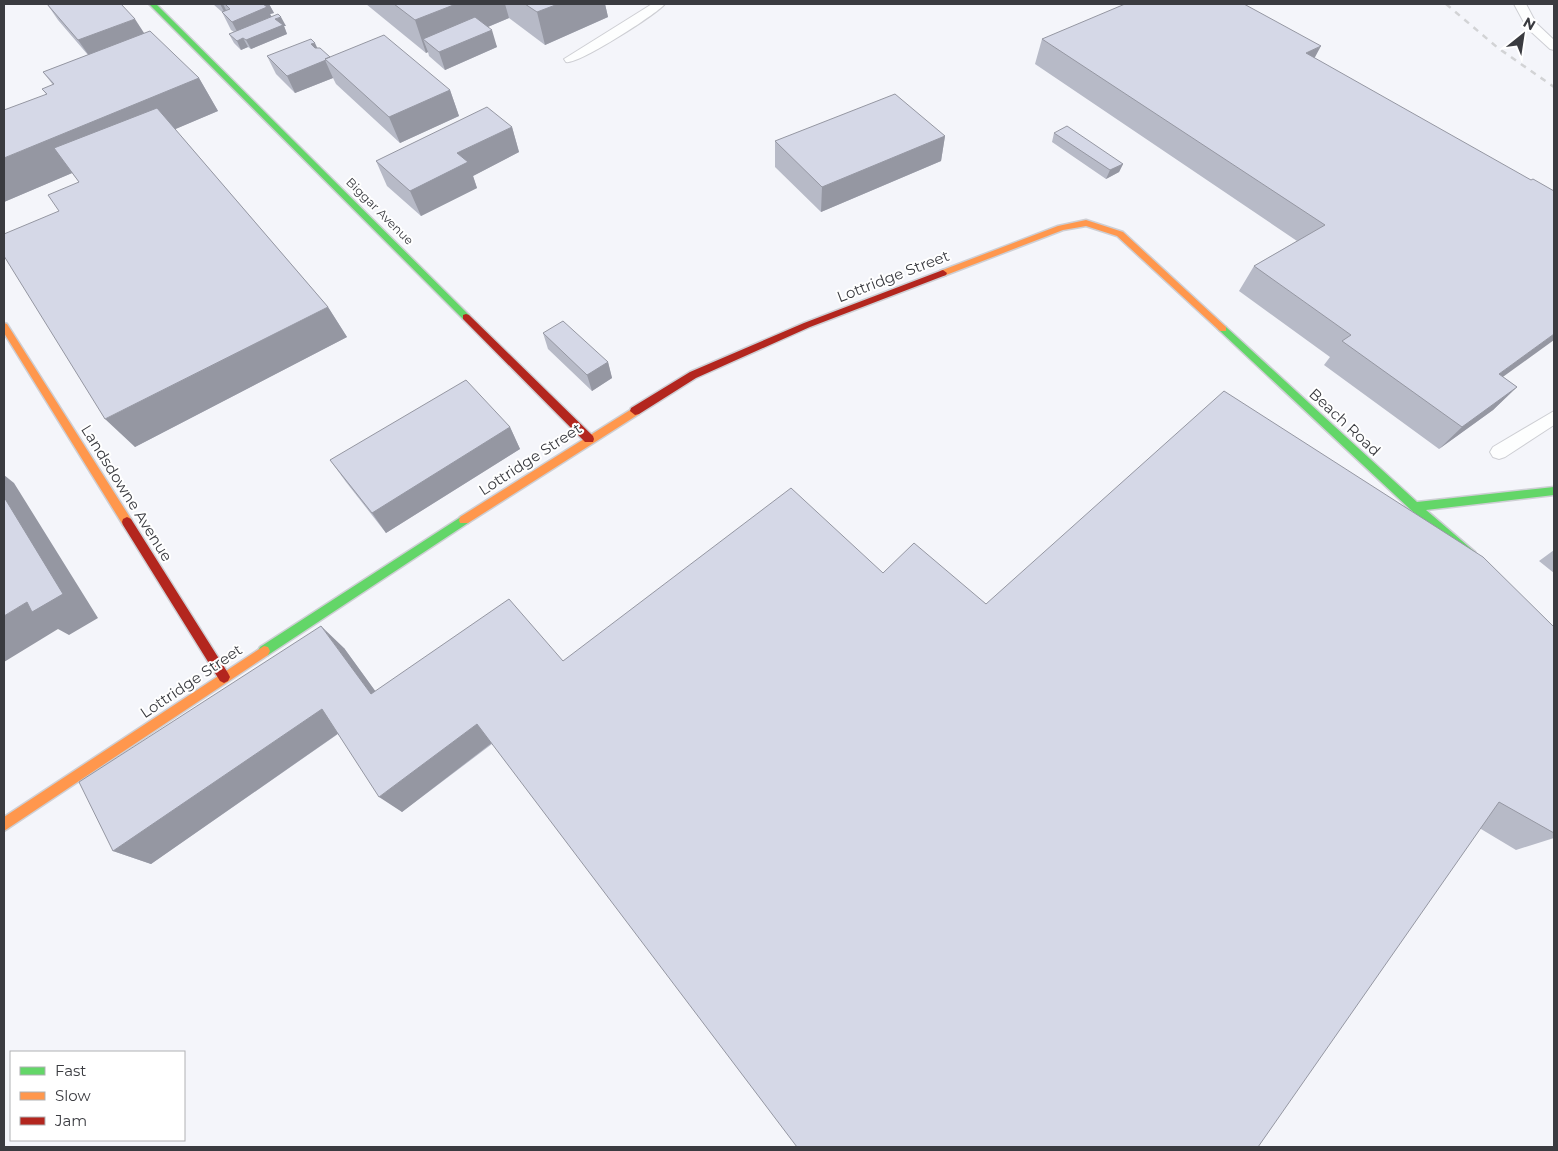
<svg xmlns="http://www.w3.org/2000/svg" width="1558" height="1151" viewBox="0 0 1558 1151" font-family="Montserrat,sans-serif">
<rect width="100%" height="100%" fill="#f4f5fa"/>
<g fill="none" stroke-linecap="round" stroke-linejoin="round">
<defs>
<path id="lane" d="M652,4H665C655,15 578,65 566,62L564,59Z
M1514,4H1526L1536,23L1554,40V50L1550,49L1527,28Z
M1554,411V425L1505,457L1499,459L1493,457L1490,452L1493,447Z"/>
<path id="fast" d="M149,4H156L469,315V319H463Z
M1223,326L1226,327L1417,502L1554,487V495L1426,510L1475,552L1477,555L1475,558H1467L1411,510L1220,331L1218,329Z
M464,515L468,517L469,520L468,523L268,655L264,656L260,655L258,651L260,647Z"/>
<path id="slow" d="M1086,220L1123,232L1226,327V331H1220L1117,236L1086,226L1063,230L946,275L943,276L939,273L940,271L1058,226Z
M4,323L7,324L131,519L132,522L131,525H123L4,333Z
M635,407L639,408L640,411L639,414L468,523H460L459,520L460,517Z
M264,646L268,647L270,651L268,655L4,831V817Z"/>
<path id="jam" d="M943,270L947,273L946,275L810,327L696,378L639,414L635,415L630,411L631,408L690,372L804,323Z
M466,314L469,315L593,436L594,439L593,442H585L463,319V315Z
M127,517L131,519L228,673L230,677L228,681L224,683L220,681L123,525L122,522L123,519Z"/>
</defs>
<use href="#lane" stroke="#cecfd4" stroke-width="2"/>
<use href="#fast" stroke="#cecfd4" stroke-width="3"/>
<use href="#slow" stroke="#cecfd4" stroke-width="3"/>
<use href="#jam" stroke="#cecfd4" stroke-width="3"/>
<use href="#lane" fill="#fdfefe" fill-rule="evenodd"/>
<use href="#fast" fill="#63d668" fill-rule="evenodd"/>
<use href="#slow" fill="#ff974d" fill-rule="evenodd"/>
<use href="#jam" fill="#b3261e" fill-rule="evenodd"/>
<path stroke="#d2d3d5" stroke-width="2.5" stroke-dasharray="6 6" stroke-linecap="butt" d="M1446,4L1498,48L1554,87"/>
</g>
<path fill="#b7bac7" d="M47,4L144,34L199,78L218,111L175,129L328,307L347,337L135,447L59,211L79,182L72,173L4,202L46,94L42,89L53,85L43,72L88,55L58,20Z
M213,4H269L274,13L270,14L272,17L286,26H284L287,34L251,49L248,47L241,50L234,43L229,34L234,32L231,30L222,12Z
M366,4H605L608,17L545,45L509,18L488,27L497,47L445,70L429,56L428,52L426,53Z
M1042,39L1314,58L1503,377L1517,387L1493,410L1439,449L1324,365L1330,357L1239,291L1254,266L1297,241L1035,64Z
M317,48L330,57L450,90L459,116L400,143L336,84L333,78L295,93L276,74L267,56Z
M512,127L519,152L473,176L477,188L421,216L387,186L376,161Z
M1054,133L1123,164L1119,172L1106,179L1052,142Z
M945,136L941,161L821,212L775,167V141Z
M543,333L608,362L612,378L592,391L548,349Z
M510,427L520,449L386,533L346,482L330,460Z
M1554,550V573L1539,561Z
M883,573L986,604L1554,627V838L1516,850L1481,829L492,744L402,812L338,734L151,864L113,851L344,648L375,691L563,661Z"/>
<path fill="#9597a2" d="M220,4H223L228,14L226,15Z
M260,4H269L274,13L270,14L276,25L241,39L232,22Z
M456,4H505L509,18L435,49L423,39L428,52L426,53L415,20Z
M558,4H605L608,17L545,45L537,12Z
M281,17L286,26H284L287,34L251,49L246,40L275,19Z
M135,19L146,36L90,57L78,40Z
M492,30L497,47L445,70L439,52Z
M243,38L248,47L241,50L237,41Z
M315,43L323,60L311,44Z
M1321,46L1307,72L1306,53Z
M325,60L333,78L295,93L287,76Z
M199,78L218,111L4,202V158Z
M450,90L459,116L400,143L389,117Z
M512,127L519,152L473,176L477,188L421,216L410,191L457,153Z
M945,136L941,161L821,212L822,187Z
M1123,164L1119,172L1106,179L1110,170Z
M328,307L347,337L135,447L105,419Z
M1554,334V340L1475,397L1499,374Z
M608,362L612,378L592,391L587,375Z
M1517,387L1493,410L1439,449L1462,427Z
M510,427L520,449L386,533L372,513Z
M4,475L14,483L98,618L69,635L58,629L4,662V616L27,602L4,497Z
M321,626L344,648L392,714L371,694Z
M322,709L346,728L151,864L113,851Z
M477,724L493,742L402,812L379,797Z"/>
<path fill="#d5d8e7" stroke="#9597a2" d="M47,4H121L135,19L78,40Z
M225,4H263L267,7L232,22L222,12L230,9Z
M394,4H456L415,20Z
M525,4H558L537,12Z
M1125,4H1244L1321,46L1306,53L1531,180L1533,179L1554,191V334L1499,374L1517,387L1462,427L1342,341L1351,335L1254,266L1325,225L1042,39Z
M278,14L281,17L275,19L283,25L246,40L243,38L237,41L229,34Z
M475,17L492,30L439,52L423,39Z
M150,31L199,78L4,158V110L47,94L42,89L54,84L43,72Z
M384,35L450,90L389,117L325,59Z
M311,39L315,43L311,44L315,48H320L330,57L325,59L326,60L287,76L267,56Z
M895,94L945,136L822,187L775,141Z
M487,107L512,127L457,153L468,162L410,191L376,161Z
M157,108L328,307L105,419L4,256V234L59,211L48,195L79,182L54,148Z
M1067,126L1123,164L1110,170L1054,133Z
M563,321L608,362L587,375L543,333Z
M466,380L510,427L372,513L330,460Z
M1224,391L1483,557L1554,627V833L1499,802L1258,1147H797L477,724L379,797L322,709L113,851L79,782L321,626L371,694L509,599L563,661L791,488L883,573L914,543L986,604Z
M4,497L63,594L32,612L27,602L4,616Z"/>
<g text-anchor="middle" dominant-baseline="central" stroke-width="4" stroke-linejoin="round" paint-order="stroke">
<g font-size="12" fill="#3a3b40" stroke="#fff">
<text transform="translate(380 211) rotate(45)">Biggar Avenue</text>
</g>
<g font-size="15" fill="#3a3b40" stroke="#fff">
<text transform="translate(893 276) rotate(-21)">Lottridge Street</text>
<text transform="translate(1345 422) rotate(43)">Beach Road</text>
<text transform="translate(530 459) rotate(-33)">Lottridge Street</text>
<text transform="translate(127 493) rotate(58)">Landsdowne Avenue</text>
<text transform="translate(191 681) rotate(-34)">Lottridge Street</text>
</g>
</g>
<rect width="1558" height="1151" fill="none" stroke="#3a3b40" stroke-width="10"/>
<rect x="10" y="1051" width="175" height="90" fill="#ffffff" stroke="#b0b1b3"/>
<rect x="20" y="1067" width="25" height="8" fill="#63d668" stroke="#b0b1b3"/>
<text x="55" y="1076" font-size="15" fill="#3a3b40">Fast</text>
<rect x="20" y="1092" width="25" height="8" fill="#ff974d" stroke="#b0b1b3"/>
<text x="55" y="1101" font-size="15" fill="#3a3b40">Slow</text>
<rect x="20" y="1117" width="25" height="8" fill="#b3261e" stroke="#b0b1b3"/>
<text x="55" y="1126" font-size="15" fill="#3a3b40">Jam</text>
<g transform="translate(1523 35) rotate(30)" stroke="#ffffff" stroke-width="4" paint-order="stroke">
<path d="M0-4L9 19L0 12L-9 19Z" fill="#3a3b40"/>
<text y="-8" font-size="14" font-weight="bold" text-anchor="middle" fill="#3a3b40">N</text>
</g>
</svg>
